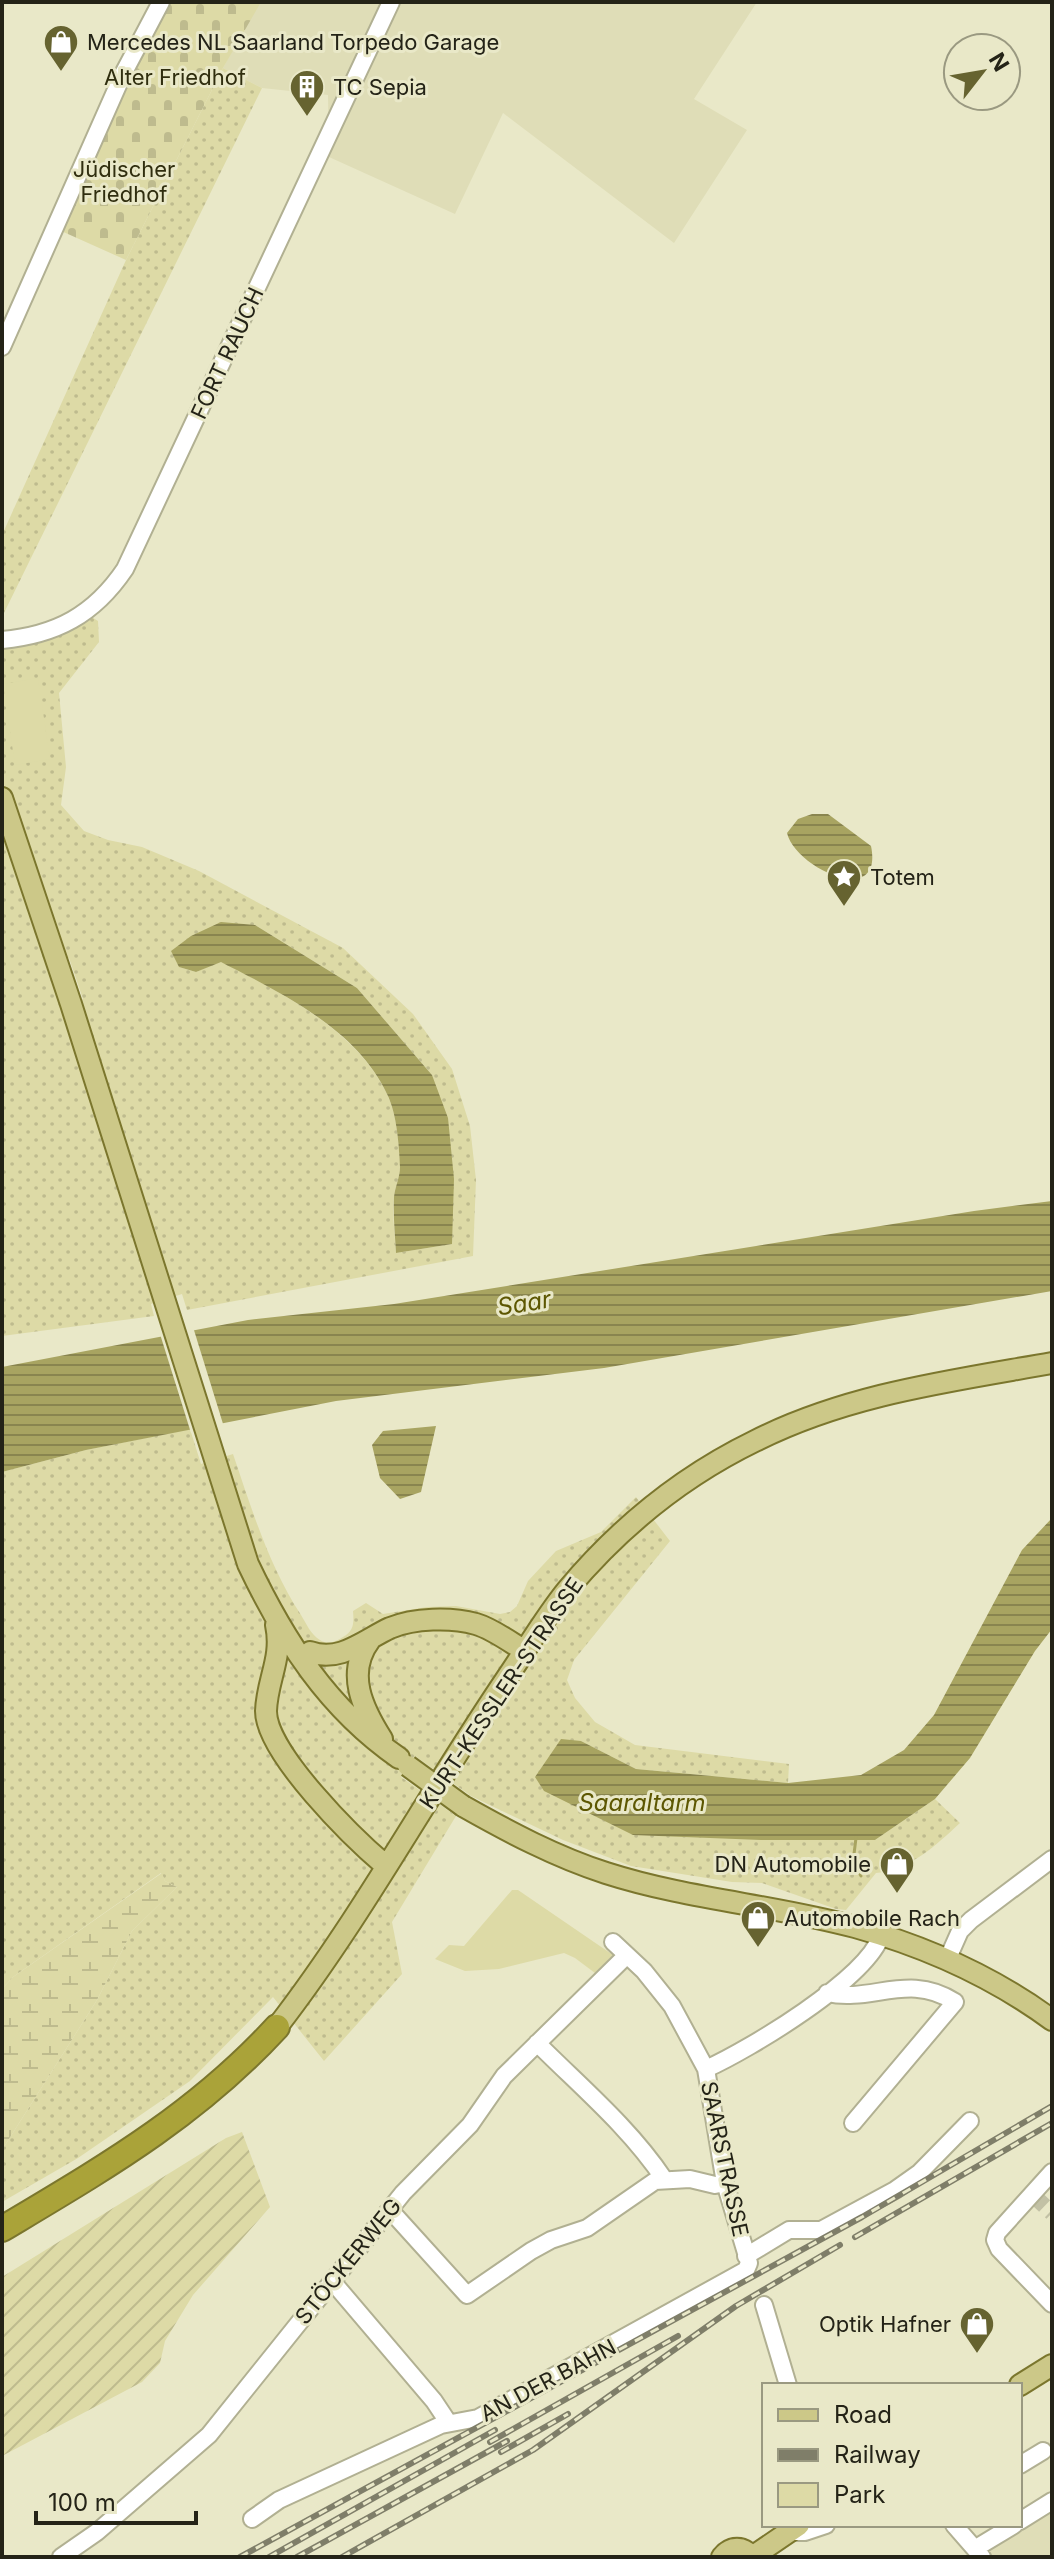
<svg xmlns="http://www.w3.org/2000/svg" width="1054" height="2559" viewBox="0 0 1054 2559" font-family="Inter,sans-serif">
<defs>
<pattern id="grass-dots" width="8" height="8" patternUnits="userSpaceOnUse" patternTransform="scale(2)"><rect width="8" height="8" fill="#dddaa6"/><path d="M2 2h.1M6 6h.1" fill="none" stroke="#bebb8e" stroke-width="1.8" stroke-linecap="round"/></pattern>
<pattern id="wetland-marsh" width="20" height="14" patternUnits="userSpaceOnUse" patternTransform="scale(2)"><rect width="20" height="14" fill="#dddaa6"/><path d="M1 5h8M5 5V1M11 12h8M15 12V8" fill="none" stroke="#bebb8e"/></pattern>
<pattern id="cemetery-stones" width="16" height="16" patternUnits="userSpaceOnUse" patternTransform="scale(2)"><rect width="16" height="16" fill="#dddaa6"/><path d="M2 7V4a2 2 0 0 1 4 0v3zM10 15v-3a2 2 0 0 1 4 0v3z" fill="#bebb8e"/></pattern>
<pattern id="garden-furrows" width="10" height="10" patternUnits="userSpaceOnUse" patternTransform="scale(2)"><rect width="10" height="10" fill="#dddaa6"/><path d="M-1 1l2-2M0 10L10 0M9 11l2-2" fill="none" stroke="#bebb8e"/></pattern>
<pattern id="water-rules" width="6" height="5" patternUnits="userSpaceOnUse" patternTransform="scale(2)"><rect width="6" height="5" fill="#a8a461"/><path d="M0 2.5h6" fill="none" stroke="#89854f"/></pattern>
</defs>
<rect width="100%" height="100%" fill="#e9e8c8"/>
<path fill="#dfddb7" d="M258,2H757L694,99L747,130L674,243L503,113L455,214L329,157L328,95L262,88L223,68Z
M1052,2508V2557H991L985,2549Z"/>
<path fill="url(#grass-dots)" fill-rule="evenodd" d="M223,68L262,88L2,617V535L126,260Z
M90,616L98,621L99,642L59,693L66,767L61,805L84,831L108,840L142,847L199,871L343,948L413,1014L452,1069L470,1126L476,1180L473,1256L187,1310L182,1294L151,1304L154,1316L2,1336V649L21,645ZM255,925L357,988L432,1075L452,1244L396,1253C395,1234 392,1215 394,1197C395,1187 400,1177 400,1167C399,1144 397,1114 387,1094C356,1029 281,993 220,961L196,972L179,967ZM69,958L83,999L60,1007L46,966Z
M190,1429L201,1464L233,1454C252,1510 269,1566 301,1615C306,1623 311,1635 320,1640C328,1645 335,1642 343,1637C354,1631 354,1623 353,1611L366,1603L383,1614L427,1607L456,1606L500,1614L510,1612L517,1606L528,1581L556,1551L601,1532L636,1497L670,1541L574,1660L567,1680L575,1698L595,1722L635,1745L789,1764L788,1783L636,1769L581,1741L535,1777L875,1840L935,1799L960,1823C935,1846 910,1870 876,1873L846,1910L836,1909L762,1883L732,1882L631,1866L563,1840L471,1796L415,1756L401,1777L456,1816L392,1922L402,1974L324,2061L273,1997L190,2081L78,2158L2,2202V2150L97,2000L132,1931L177,1887L165,1881L161,1873L13,1977L2,1989V1472L86,1450Z"/>
<path fill="url(#wetland-marsh)" d="M162,1873L165,1881L177,1887L132,1931L97,2000L2,2150V1989L13,1977Z"/>
<path fill="url(#cemetery-stones)" d="M171,2H261L223,68L126,260L59,230L135,67Z"/>
<path fill="#dddaa6" d="M38,678L50,759L15,765L3,684Z
M512,1890H518L613,1955L595,1973L575,1958L564,1953L499,1969L465,1971L435,1959L449,1945L464,1946Z"/>
<path fill="url(#garden-furrows)" d="M242,2132L270,2207L193,2295L165,2341L160,2363L142,2382L2,2456V2277L226,2138Z"/>
<path fill="url(#water-rules)" d="M812,814H828L871,846C884,909 795,868 787,833L798,819Z
M221,922L255,925L357,988L432,1075L448,1118L454,1179L452,1244L396,1253C395,1235 393,1215 394,1197C395,1187 400,1177 400,1167C399,1145 397,1114 387,1094C357,1029 281,993 221,962L196,972L179,967L171,951L191,936Z
M1052,1201V1291L604,1368L336,1401L86,1450L2,1472V1367L248,1320L394,1304L974,1211Z
M436,1426L421,1492L400,1499L380,1478L372,1445L383,1431Z
M1052,1518V1629L1035,1651L970,1758L935,1799L875,1840H761L633,1835L544,1791L535,1777L561,1739L581,1741L636,1769L788,1783L861,1775L904,1750L934,1715L1022,1550Z"/>
<path fill="#e9e8c8" d="M193,1327L224,1427L191,1433L160,1334Z"/>
<g fill="none" stroke-linecap="round" stroke-linejoin="round">
<path stroke="#a8a461" stroke-width="3" d="M856,1838L853,1862L861,1876"/>
<path stroke="#c2c1a5" stroke-width="16" stroke-dasharray="16 8" stroke-linecap="butt" d="M1033,2195L1052,2213"/>
<defs>
<path id="minor" d="M2,347L123,74L161,2
M2,640C56,635 94,615 125,569L391,2
M948,1958L960,1931L971,1920L1052,1859
M827,1993C872,2003 909,1972 955,2002L853,2123
M537,2043C581,2087 629,2127 664,2179
M706,2069C750,2049 865,1980 881,1936
M1052,2172L997,2233L995,2240L999,2249L1052,2304
M390,2210L467,2295L531,2251L551,2240L587,2228L655,2181L690,2179L715,2185L725,2183
M746,2256L789,2230H821L895,2190L919,2173L970,2121
M332,2281L434,2401L448,2422
M764,2305L788,2385
M1020,2465L1043,2451
M252,2519L279,2500L441,2425L478,2418L746,2270L749,2263L725,2183L706,2069L672,2006L644,1971L613,1942
M1020,2521L1052,2501
M954,2525L982,2557
M788,2532H805L826,2525
M976,2548L1014,2525
M61,2557L97,2532L209,2435L403,2193L470,2125L504,2076L627,1955"/>
<path id="major" d="M2,798L71,1004L248,1564C284,1640 328,1709 399,1758
M276,1625C283,1658 267,1679 266,1711C266,1753 354,1839 386,1866
M370,1640C345,1673 363,1709 382,1739
M310,1652C340,1663 364,1640 390,1628C414,1618 451,1617 476,1624C493,1629 510,1642 525,1651
M463,1806C509,1832 556,1857 606,1873C687,1899 773,1905 855,1927C927,1947 992,1976 1052,2020
M277,2027C362,1917 428,1794 506,1679C526,1650 545,1617 567,1590C619,1528 683,1476 755,1441C848,1394 951,1381 1052,1363
M1020,2385L1052,2365
M722,2557C731,2546 743,2546 752,2557
M752,2557L799,2525"/>
<path id="highway" d="M2,2229C104,2168 195,2116 277,2027"/>
</defs>
<use href="#minor" stroke="#b1b092" stroke-width="20"/>
<use href="#major" stroke="#7b762d" stroke-width="24"/>
<use href="#highway" stroke="#7b762d" stroke-width="28"/>
<use href="#minor" stroke="#fff" stroke-width="16"/>
<use href="#major" stroke="#ccc888" stroke-width="20"/>
<use href="#highway" stroke="#aaa339" stroke-width="24"/>
<defs>
<path id="rail" d="M855,2237L1052,2123
M490,2442L678,2336
M501,2452L568,2414
M240,2557L862,2217L1052,2106
M269,2557L495,2430
M297,2557L507,2441
M342,2557L533,2450L736,2306L840,2245"/>
</defs>
<use href="#rail" stroke="#7f7e69" stroke-width="6"/>
<use href="#rail" stroke="#e9e8c8" stroke-width="3" stroke-dasharray="9" stroke-linecap="butt"/>
<defs>
<path id="major-bridge" d="M408,1766L463,1806"/>
</defs>
<use href="#major-bridge" stroke="#7b762d" stroke-width="24" stroke-linecap="butt"/>
<use href="#major-bridge" stroke="#ccc888" stroke-width="20"/>
</g>
<defs>
<symbol id="shop-pin" viewBox="-11 -11 22 30"><path d="M0 17L-7.5 6A9.5 9.5 0 1 1 7.5 6Z" fill="#666330" stroke="#e9e8c8"/><path d="M-5-2.5h2.3a2.7 3.5 0 0 1 5.4 0H5L5.5 6h-11ZM-1.5-2.5h3a1.5 2.3 0 0 0-3 0Z" fill="#fff"/></symbol>
<symbol id="building-pin" viewBox="-11 -11 22 30"><path d="M0 17L-7.5 6A9.5 9.5 0 1 1 7.5 6Z" fill="#666330" stroke="#e9e8c8"/><path d="M-4-6H4V6H1V3H-1V6H-4ZM-2.5-4.3h1.7v1.8h-1.7ZM.8-4.3h1.7v1.8H.8ZM-2.5-1h1.7V.8h-1.7ZM.8-1h1.7V.8H.8Z" fill="#fff"/></symbol>
<symbol id="sight-pin" viewBox="-11 -11 22 30"><path d="M0 17L-7.5 6A9.5 9.5 0 1 1 7.5 6Z" fill="#666330" stroke="#e9e8c8"/><path d="M0-6L1.8-2.2L6-1.7L2.9 1.2L3.7 5.4L0 3.3L-3.7 5.4L-2.9 1.2L-6-1.7L-1.8-2.2Z" fill="#fff"/></symbol>
</defs>
<g fill-rule="evenodd">
<use href="#shop-pin" x="41" y="22" width="40" height="54"/>
<use href="#building-pin" x="287" y="67" width="40" height="54"/>
<use href="#sight-pin" x="824" y="857" width="40" height="54"/>
<use href="#shop-pin" x="877" y="1844" width="40" height="54"/>
<use href="#shop-pin" x="738" y="1898" width="40" height="54"/>
<use href="#shop-pin" x="957" y="2304" width="40" height="54"/>
</g>
<g text-anchor="middle" dominant-baseline="central" stroke-width="6" stroke-linejoin="round" paint-order="stroke">
<g font-size="22" fill="#242317" stroke="#e9e8c8" text-anchor="start">
<text x="87" y="42">Mercedes NL Saarland Torpedo Garage</text>
<text x="333" y="87">TC Sepia</text>
<text x="870" y="877">Totem</text>
<text x="871" y="1864" text-anchor="end">DN Automobile</text>
<text x="784" y="1918">Automobile Rach</text>
<text x="951" y="2324" text-anchor="end">Optik Hafner</text>
</g>
<g font-size="22" fill="#302e0f" stroke="#e9e8c8">
<text x="175" y="77">Alter Friedhof</text>
<text x="124" y="169">Jüdischer<tspan x="124" dy="25">Friedhof</tspan></text>
</g>
<g font-size="22" fill="#242317" stroke="#e9e8c8">
<text transform="translate(227 353) rotate(-65)">FORT RAUCH</text>
<text transform="translate(501 1693) rotate(-56)">KURT-KESSLER-STRASSE</text>
<text transform="translate(725 2159) rotate(78)">SAARSTRASSE</text>
<text transform="translate(348 2261) rotate(-51)">STÖCKERWEG</text>
<text transform="translate(548 2380) rotate(-28)">AN DER BAHN</text>
</g>
<g font-size="24" font-style="italic" fill="#5d5702" stroke="#e9e8c8">
<text transform="translate(524 1303) rotate(-9)">Saar</text>
<text x="642" y="1802">Saaraltarm</text>
</g>
</g>
<rect width="1054" height="2559" fill="none" stroke="#242317" stroke-width="8"/>
<rect x="762" y="2383" width="260" height="144" fill="#e9e8c8" stroke="#9a9981" stroke-width="2"/>
<rect x="778" y="2409" width="40" height="12" fill="#ccc888" stroke="#9a9981" stroke-width="2"/>
<text x="834" y="2423" font-size="24" fill="#242317">Road</text>
<rect x="778" y="2449" width="40" height="12" fill="#7f7e69" stroke="#9a9981" stroke-width="2"/>
<text x="834" y="2463" font-size="24" fill="#242317">Railway</text>
<rect x="778" y="2483" width="40" height="24" fill="#dddaa6" stroke="#9a9981" stroke-width="2"/>
<text x="834" y="2503" font-size="24" fill="#242317">Park</text>
<g transform="translate(982 72) rotate(59)"><circle r="38" fill="#e9e8c8" stroke="#9a9981" stroke-width="2"/>
<path d="M0-6L14 30L0 20L-14 30Z" fill="#666330"/>
<text y="-12" font-size="22" font-weight="bold" text-anchor="middle" fill="#242317">N</text>
</g>
<path d="M36 2511v12h160v-12" fill="none" stroke="#242317" stroke-width="4"/>
<text x="48" y="2511" font-size="24" fill="#242317" stroke="#e9e8c8" stroke-width="6" paint-order="stroke">100 m</text>
</svg>
